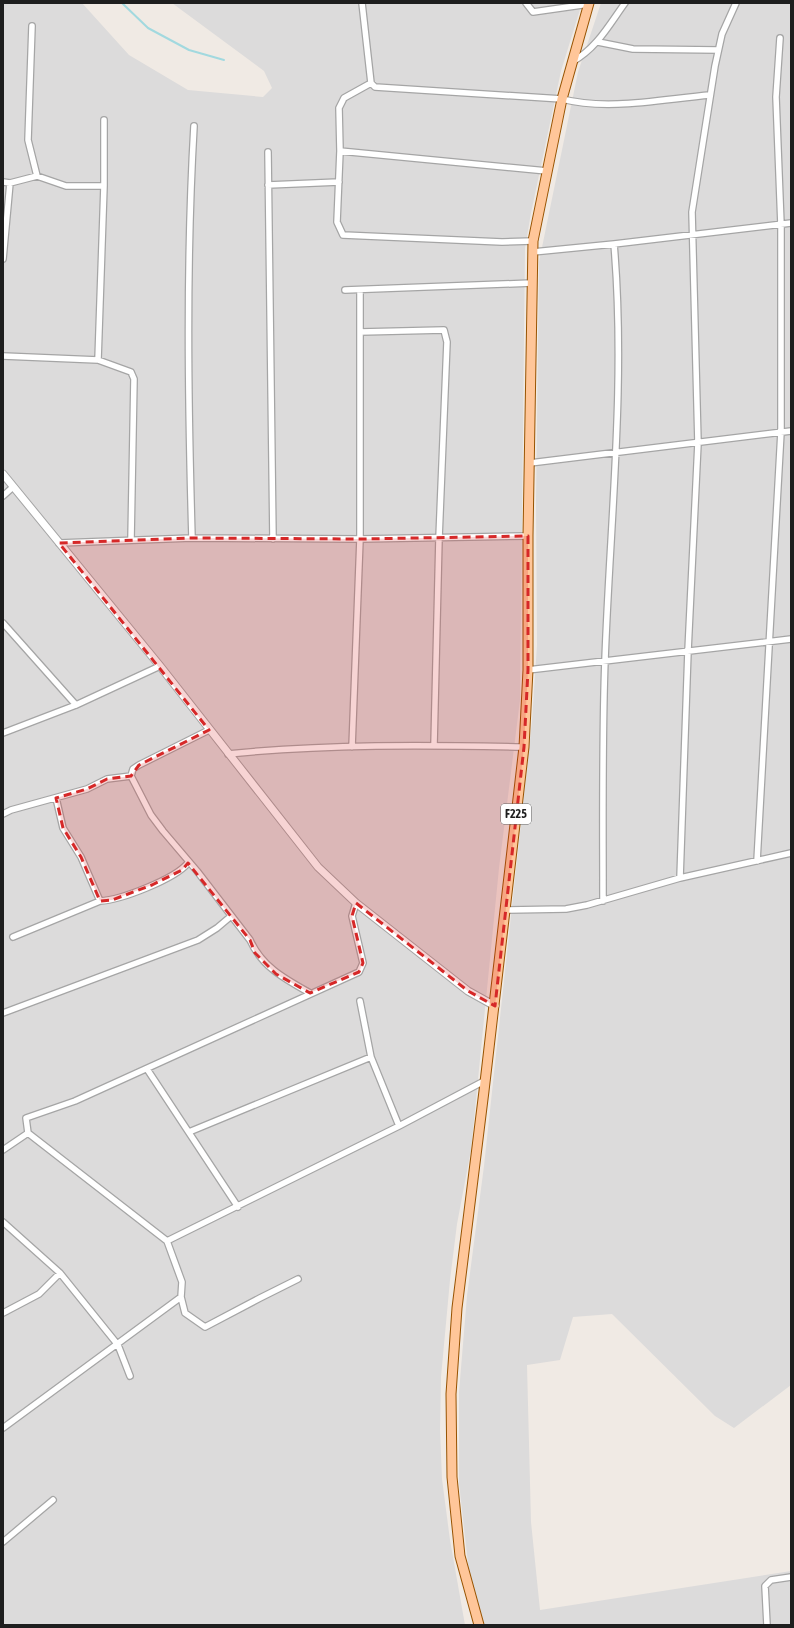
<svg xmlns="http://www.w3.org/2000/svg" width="794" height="1628" viewBox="0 0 794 1628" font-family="'Asap Condensed',sans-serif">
<rect width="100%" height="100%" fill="#f0eae4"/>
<path fill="#dcdbdb" d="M3,3H82L129,55L188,90L263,97L272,88L264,71L172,3H582L561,71L531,213L525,248L520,700L499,868L471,1150L457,1224L450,1280L441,1377L440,1430L442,1479L450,1540L465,1625H3Z
M601,3H791V1385L734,1428L715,1416L612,1314L573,1317L560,1360L527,1365L531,1522L540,1610L791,1571V1625H478L470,1581L459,1483V1392L467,1296L484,1166L532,721L537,645L536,500L539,262L578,72Z"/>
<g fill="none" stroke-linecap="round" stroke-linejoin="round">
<path stroke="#a2d9df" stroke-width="2" d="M122,3L148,28L189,50L224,60"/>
<defs>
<path id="minor" d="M362,3L371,83L375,87L562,99C608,111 663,99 710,95
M526,3L533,12L589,4
M32,26L28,140L37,176
M598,42L633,49L718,50
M572,62C597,48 609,25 625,3
M371,83L344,98L339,108L340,151L337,222L343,235L502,242L533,241
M340,151L547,171
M268,152L273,539
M3,182L10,183L37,176L66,186H104
M268,185L339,182
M533,252L614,244L791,223
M3,259L10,183
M345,290L532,283
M360,332L444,330L447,342L439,538L434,745
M3,356L98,360L131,372L134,379L131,539
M98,360L104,186V120
M530,463L791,431
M3,496L13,487
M192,538C188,400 186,264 194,126
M59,543L192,538L360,539L528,536
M3,623L76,705
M528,670L791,639
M209,730L139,765L133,769L131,776L151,815L163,831L197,871L250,940C262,967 285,979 310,993
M3,733L76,705L160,666
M352,747L360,539V290
M228,754C326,744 425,745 524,747
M56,798L63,828L81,857L100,901
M3,814L11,810L87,789L107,779L131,776
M757,861L781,432V225L776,97L780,38
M680,878L688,651L698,443L692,212L715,66L722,34L736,3
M603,901C603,820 602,740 605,660C610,521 626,383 614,244
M504,910L566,909L587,905L680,878L791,853
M13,937L100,901C121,900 175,879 188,863
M360,1001L371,1057L399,1126
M3,1013L198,940L217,928L230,917
M147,1069L238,1207
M189,1132L371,1057
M3,1150L28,1133
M3,1222L60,1273L118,1345L130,1376
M167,1241L399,1126L486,1080
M181,1297L185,1313L205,1327L260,1298L298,1279
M3,1313L39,1294L60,1273
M3,1428L181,1297L182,1282L167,1241L28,1133L26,1118L75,1101L359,972L363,963L352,916L356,903
M3,1542L53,1500
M767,1625L765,1586L771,1580L791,1577"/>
<path id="tertiary" d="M3,474L160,666L318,867L356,903L468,991L495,1006"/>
<path id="primary" d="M479,1625L460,1556L452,1477L451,1394L457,1308L484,1091L524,747L528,670V536L533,241L562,99L589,3"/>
</defs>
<use href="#minor" stroke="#a5a5a5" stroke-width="8"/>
<use href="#tertiary" stroke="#a5a5a5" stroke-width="9"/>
<use href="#primary" stroke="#985300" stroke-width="11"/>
<use href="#minor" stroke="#fff" stroke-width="5.5"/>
<use href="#tertiary" stroke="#fff" stroke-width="7"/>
<use href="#primary" stroke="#ffc699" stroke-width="9"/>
</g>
<path fill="#d62828" fill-opacity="0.2" stroke="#d62828" stroke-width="3" stroke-dasharray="8 5" stroke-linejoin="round" d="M528,536V670L524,747L495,1006L468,991L356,903L352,916L363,963L359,972L310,993L276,974L255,953L250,940L188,863L182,870L152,885L112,900L100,901L81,857L63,828L56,798L87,789L107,779L131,776L139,765L209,730L59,543L192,538L360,539Z"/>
<g text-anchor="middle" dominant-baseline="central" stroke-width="3.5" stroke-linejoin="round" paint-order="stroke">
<rect fill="#fff" stroke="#626262" stroke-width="1" x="501" y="804" width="30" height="20" rx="3"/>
<g font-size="12" font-weight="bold" fill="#1e1e1e">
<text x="516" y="814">F225</text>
</g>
</g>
<rect width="794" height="1628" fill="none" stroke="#1e1e1e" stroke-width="8"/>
</svg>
